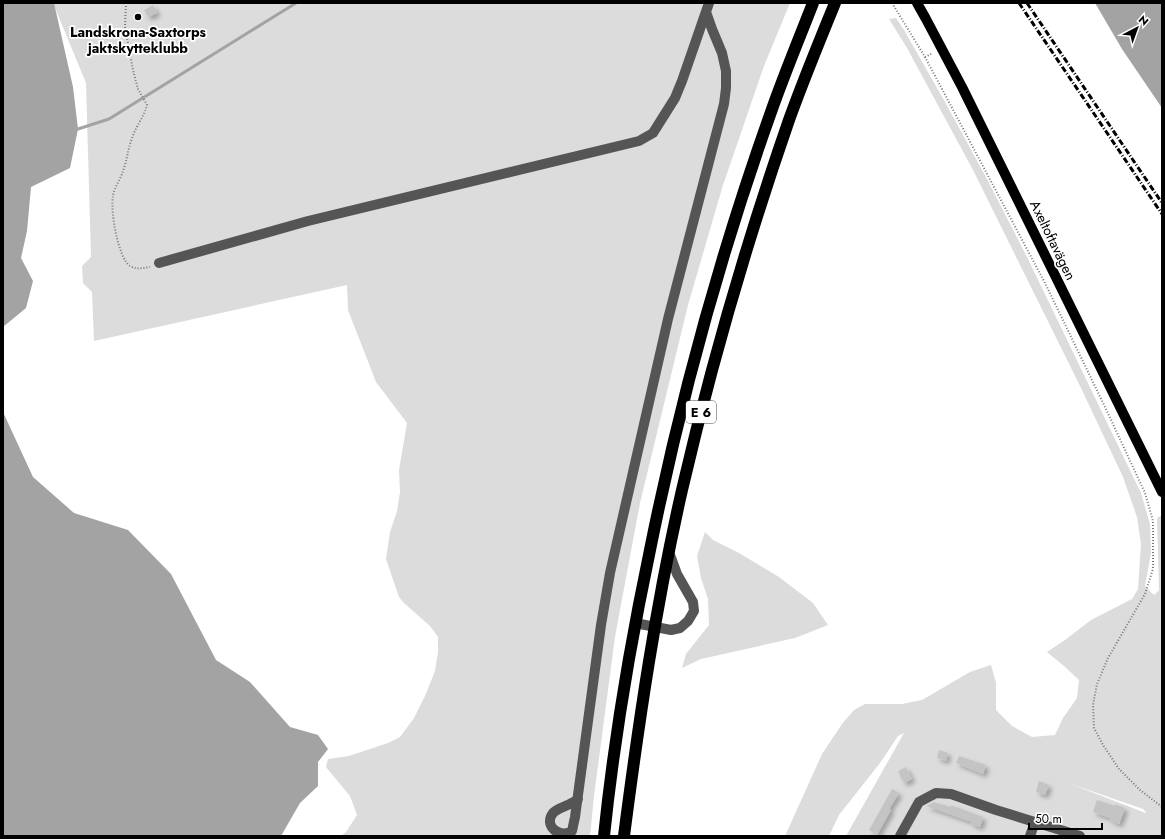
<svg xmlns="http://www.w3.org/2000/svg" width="1165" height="839" viewBox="0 0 1165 839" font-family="Jost,sans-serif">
<defs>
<filter id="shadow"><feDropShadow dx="3.5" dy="3.5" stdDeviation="2" flood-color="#0004"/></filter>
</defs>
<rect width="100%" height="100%" fill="#fff"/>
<path fill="#dcdcdc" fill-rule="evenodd" d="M53,3H790L764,66L723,185L688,305L640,503L615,637L594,796L590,836H341L346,832L357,815L350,796L326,767L328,759L349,756L388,743L400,737L414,718L425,696L435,671L438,652V637L430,626L404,603L399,597L386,559L390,532L397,511L400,492L399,470L407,423L376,382L348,310L347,285L94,341L92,292L83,283L82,266L91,257L86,83Z
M896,18L904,30L945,102L987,179L1028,259L1141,493L1150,524L1151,553L1145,586L1154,595L1159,590L1157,518L1162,515V836H846L904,733L898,736L880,763L839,815L829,836H785L822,754L842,724L854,710L865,704H902L922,700L970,672L991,665L996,683V710L1012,726L1032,737L1055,735L1063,718L1077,698L1079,680L1064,666L1047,652L1065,640L1091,620L1132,599L1138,589L1141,544L1137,517L1123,477L1080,386L973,170L907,48L889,19ZM1068,783L1143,809L1146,812V813Z
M705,532L713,540L739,553L779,577L813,603L828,625L795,638L701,659L682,668L686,654L709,625L708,599L701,578L697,556Z"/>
<path fill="#a3a3a3" d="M3,3H54L73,87L78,129L70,168L31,187L27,231L21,258L33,281L26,308L3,327Z
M1095,3H1162V108L1122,49Z
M3,412L33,477L74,513L128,530L171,574L216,660L250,682L290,727L318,735L328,749L318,762V786L300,803L281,836H3Z"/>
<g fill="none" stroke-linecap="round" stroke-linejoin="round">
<path stroke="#a3a3a3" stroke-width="3" d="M78,129L109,119L296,3"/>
</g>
<path fill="#c4c4c4" filter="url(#shadow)" d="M153,5L157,13L148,17L144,10Z
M939,750L948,753L946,761L937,758Z
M959,756L986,765L983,774L956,763Z
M906,767L912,779L904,783L898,771Z
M1039,781L1049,785L1045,795L1036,792Z
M892,789L899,793L889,809L891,810L877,835L869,830Z
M1097,800L1115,806V804L1125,808L1119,824L1110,820V818L1093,812Z
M934,802L951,807V805L983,817L980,827L971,824L972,822L926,806Z"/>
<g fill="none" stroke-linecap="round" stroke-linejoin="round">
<path stroke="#777" stroke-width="2" stroke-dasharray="1 2" stroke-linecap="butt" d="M126,3L125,27L133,70L138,89L147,105C144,117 136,126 132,138C128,149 127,160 123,171C121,179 114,187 113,196C110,210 118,258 130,266C137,270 143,268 150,267
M892,3L925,57L1045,283L1106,409L1145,493L1153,521V569L1145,594L1108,658L1097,684L1093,705L1094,728L1103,745L1119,769L1140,790L1162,807
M925,57L933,53"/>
<path stroke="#555" stroke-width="10" d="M159,263L308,221L639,141L653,133L675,98L682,81L709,3
M635,623L671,630L680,628L688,621L694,611L693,602L677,574L669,552
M578,799C570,806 558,807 553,813C543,826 560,839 572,831L575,817L601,625L610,573L668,319L724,104L726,88V71L722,53L712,29L706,12
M900,836L919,802L936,793L951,794L996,810L1080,836
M1030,836L1035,822"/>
<path stroke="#000" stroke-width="10" d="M917,3L926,19L962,87L1162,492"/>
<path stroke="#000" stroke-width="12" d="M604,836C614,740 630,645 650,550C680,401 720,255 771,112C784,75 799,39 813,3
M624,836C639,720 656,604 682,490C711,365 747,241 789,120C803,81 819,42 835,3"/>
<path stroke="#000" stroke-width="3" stroke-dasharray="6 2 1 2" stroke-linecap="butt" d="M1019,3L1162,214
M1027,3L1162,203"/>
</g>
<circle fill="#000" stroke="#fff" stroke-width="1.5" cx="138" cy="17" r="4"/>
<g text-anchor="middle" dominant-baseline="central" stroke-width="3.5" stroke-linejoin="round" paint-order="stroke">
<rect fill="#fff" stroke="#4c4c4c" stroke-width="1" x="686" y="401" width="30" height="22" rx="3"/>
<g font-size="13" font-weight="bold" fill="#000">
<text x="701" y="412">E 6</text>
</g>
<g font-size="14" font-weight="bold" fill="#000" stroke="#fff">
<text x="138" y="32">Landskrona-Saxtorps<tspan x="138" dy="16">jaktskytteklubb</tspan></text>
</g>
<g font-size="14" fill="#000" stroke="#fff">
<text transform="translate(1053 240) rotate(64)">Axeltoftavägen</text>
</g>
</g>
<rect width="1165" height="839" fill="none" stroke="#000000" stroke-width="8"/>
<g transform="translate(1137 28) rotate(41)" stroke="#ffffff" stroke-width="3" paint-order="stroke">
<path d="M0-3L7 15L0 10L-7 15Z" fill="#000000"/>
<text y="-6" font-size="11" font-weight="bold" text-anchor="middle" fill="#000000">N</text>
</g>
<path d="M1029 823v6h73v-6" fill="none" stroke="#000000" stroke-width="2"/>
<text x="1035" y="823" font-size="12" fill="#000000" stroke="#ffffff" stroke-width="3" paint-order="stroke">50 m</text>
</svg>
